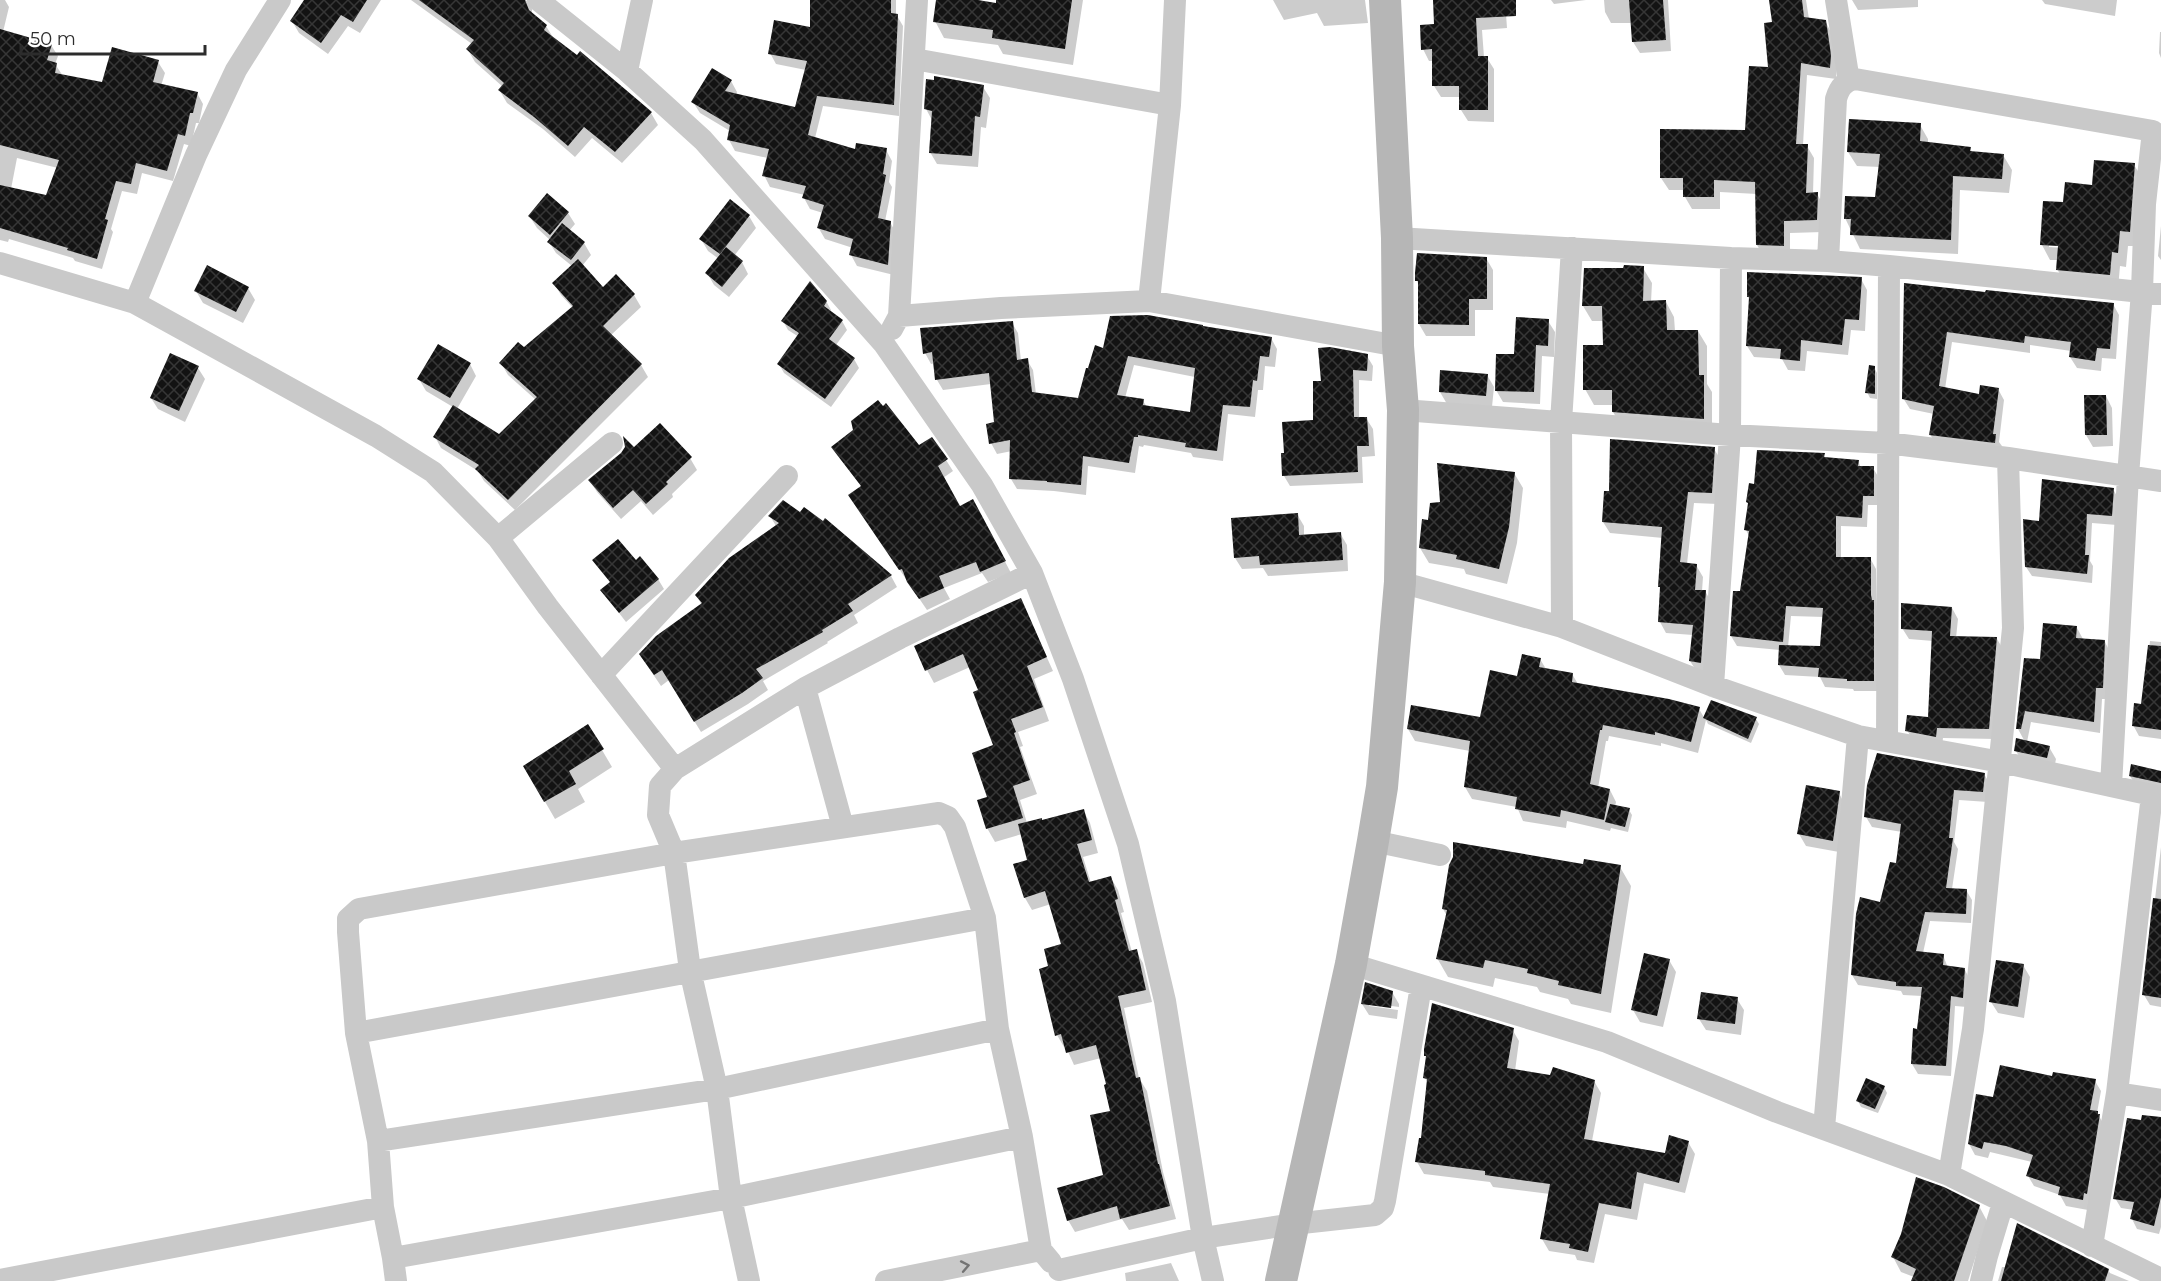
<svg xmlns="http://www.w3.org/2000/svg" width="2161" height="1281" viewBox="0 0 2161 1281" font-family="Montserrat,sans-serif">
<defs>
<pattern id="building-cross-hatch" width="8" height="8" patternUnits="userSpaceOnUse" patternTransform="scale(1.5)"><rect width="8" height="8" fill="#131313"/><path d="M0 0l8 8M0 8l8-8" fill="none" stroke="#363636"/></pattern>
</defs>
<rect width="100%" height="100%" fill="#fff"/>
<path fill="#0003" fill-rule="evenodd" d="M0,0H5L9,7L3,32L51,45L58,56L55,64L63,76L103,84L158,62L165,73L161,86L197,93L203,104L199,123H196L191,146L184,144L173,181L142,173L137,194L122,191L111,229L113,232L102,269L75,261L73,258L9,239L8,242L0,240ZM17,158L58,168L47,197L11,189Z
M305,0H381L360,33L348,26L328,54L299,33L292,21Z
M411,0H526L532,9V14L546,26L554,39L651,113L658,125L622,163L592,138L575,157L543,129L507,103L500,91L503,87L475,62L468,50L472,44Z
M811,0H896V14L903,26L899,116L823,106L815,138L857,150H886L892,161L889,182L892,187L885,221L890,222L896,233L894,275L857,266L851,255L853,248L825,239L818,227L823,213L810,209L804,198L805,195L770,187L764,175L768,158L735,151L729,140L730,131L700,113L693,102L731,81L737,92L736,95L796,109L806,70L776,64L770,53L811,28Z
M938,0H967L997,4L998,0H1083L1073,65L1003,54L998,45L944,38L935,21Z
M1273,0H1365L1368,23L1324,26L1317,13L1284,20Z
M1434,0H1505L1507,28L1482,30L1484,57L1487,58L1494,69V122L1468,121L1461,110V97H1441L1434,86V61H1429L1423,49L1436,26Z
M1551,0H1586L1554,4Z
M1604,0H1668L1671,51L1640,53L1633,42L1632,23H1611L1605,12Z
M1770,0H1806L1809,19L1825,21L1832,34L1837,69L1836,79L1807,75L1803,145L1807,146L1814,158L1813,194H1817L1824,206L1823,232L1790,233V258L1764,257L1757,245V194L1720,192V209H1692L1685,197V190H1669L1661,178L1746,132L1770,68L1774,23Z
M1852,0H1918V7L1858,10Z
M2042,0H2117L2115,16L2045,4Z
M2160,32H2161V58L2159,53Z
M983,87L990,98L986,128L981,127L978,167L937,164L930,152L932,120L926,109Z
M1920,125L1928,139V143L1970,148L1972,152L2003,155L2012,170L2009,193L1960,190L1958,254L1860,249L1845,218L1876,198L1880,167L1857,166L1848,152Z
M2134,165L2143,179L2137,246H2128L2126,267L2120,266L2118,289L2066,284L2057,269L2058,260H2050L2042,245L2064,204ZM2049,244L2065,245V248L2049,247Z
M568,213L575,224L569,231L584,243L591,255L582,266L603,289L616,277L634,295L641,307L611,335L641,365L648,377L515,510L484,481L478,471L441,448L435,437L453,407L426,391L419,379L470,364L476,376L457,409L499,436L536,400L508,375L501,363L524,349L573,308L561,295L554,283L572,266L556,253L549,242L550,240L537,228L530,217Z
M749,216L756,228L734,256L742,262L748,274L729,297L714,285L707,273L719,259L708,251L701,239Z
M2161,226V260L2158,256Z
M1486,258L1493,270V310H1475V336H1426L1419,324V285L1417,281Z
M1643,268L1652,283L1651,302H1666L1674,317L1675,331H1698L1707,346V384L1712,392V434L1622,427L1613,412V405H1594L1585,389L1605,346L1604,321H1592L1583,306L1586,269Z
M1861,279L1867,290L1865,331L1851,330L1848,355L1807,351L1805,371L1788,370L1782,359L1754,357L1747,346L1750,300L1748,297Z
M1906,285L2113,304L2119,315L2116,359L2102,358L2101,371L2077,368L2070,357L2071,351L2030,345V353L1952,342L1945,389L1980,395L1998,389L2004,400L1999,442L2002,446L1936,445L1930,434L1934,414L1910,409L1903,398Z
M248,288L255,300L243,323L203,303L196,291Z
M826,301L831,310L830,312L842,321L847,330L836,345L854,359L859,368L831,407L784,373L779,364L799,337L788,330L783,321Z
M1548,321L1555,332L1554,357L1542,356L1540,404L1503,402L1496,390L1516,356Z
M1012,323L1018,333L1021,361L1027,360L1033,370L1036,394L1079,399L1104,350L1202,326L1271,338L1277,349L1275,367L1265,366L1263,390H1258L1255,417L1228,414L1223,461L1193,457L1191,453L1144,445L1143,447L1139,446L1135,473L1088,466L1086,495L1054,491L1017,489L1011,479L1012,451L997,454L991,443L996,424L991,384L943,390L937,380L935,363L931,364L925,353ZM1134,365L1195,377L1191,414L1147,407L1143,401L1125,398Z
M171,355L198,368L205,379L185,422L158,409L151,398Z
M1367,356L1373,366L1372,381L1359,380V419L1366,418L1373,429L1375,456L1362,457L1363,483L1290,486L1284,476L1286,454L1315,421L1323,382Z
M1874,367L1877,373V399L1870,398L1867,392Z
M1487,375L1494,387L1492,407L1447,404L1440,392Z
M2106,396L2112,408L2113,446L2093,447L2086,435V397Z
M919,447L946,460L953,471L943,478L959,508L979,512L1011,573L988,582L982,573L944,588L950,599L927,610L857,507L862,487L833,448Z
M634,449L690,458L697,470L672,494L673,497L653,515L641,501L621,519L597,492L590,481Z
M1714,449L1721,460L1718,504L1694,503L1687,564L1696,565L1703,577L1702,591H1705L1712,603L1707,673L1697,672L1690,661L1693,635L1666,633L1660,622L1662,591L1659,586L1663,538L1610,533L1603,522Z
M1824,455L1826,459L1858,461L1861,468H1873L1879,478V505H1868L1867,527L1841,526V558H1870L1876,569L1879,691H1854L1853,689L1825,687L1820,677L1785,675L1779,665L1780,650L1737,646L1731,636L1741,593L1749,536L1746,530L1749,505L1747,502L1755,486ZM1791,616L1824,617L1822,648L1788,647Z
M1514,473L1523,488L1517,543L1507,584L1466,574L1464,569L1429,563L1420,548L1430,522L1442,504Z
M2113,489L2118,498L2117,525L2092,523L2090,561L2093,566L2092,583L2032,576L2026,567L2041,522Z
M801,514L823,523L825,520L891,576L897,587L854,615L858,623L827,642L828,643L763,681L768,690L748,704L701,732L669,680L661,686L640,655L702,605L696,595L776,526L770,516Z
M1297,514L1304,526V536L1340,533L1347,545L1348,571L1268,576L1263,568L1242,569L1235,558Z
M594,561L636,562L658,579L664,589L626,622L602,591L611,583Z
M1021,600L1053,671L1034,679L1049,721L1018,732L1023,746L1020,747L1037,794L1020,800L1027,823L1042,822L1083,810L1090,823L1098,853L1083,857L1091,883L1111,878L1118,890L1124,912L1121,913L1132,952L1136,951L1143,963L1152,1002L1124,1008L1139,1078L1147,1091L1163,1172L1176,1219L1129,1230L1122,1219L1075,1232L1068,1220L1104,1176L1111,1112L1108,1085L1101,1058L1074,1065L1066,1047H1064L1057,1035L1050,967L1063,945L1051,904L1032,910L1025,898L1028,861L1022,834L995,842L987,828L995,746L980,691L970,667L934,683L927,670Z
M1952,608L1958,619L1956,638L1997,639L2003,649L1995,739L1943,738L1942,746L1913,741L1907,730L1929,718L1933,641L1909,639L1902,628Z
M2077,628L2083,639L2105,642L2111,654L2109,699H2102L2100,733L2031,722L2027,742L2049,747L2056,759L2054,769L2023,763L2016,751L2025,742L2018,729L2025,659L2042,661Z
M2150,641L2161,642V739L2139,736L2133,725L2142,706Z
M1540,659L1546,669L1572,674L1578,684L1699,709L1705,719H1756L1759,724L1751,743L1708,724L1706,720L1698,753L1661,743V746L1609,736L1608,741H1606L1598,788L1610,790L1616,802L1615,807L1629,810L1632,815L1628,832L1611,828L1610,831L1567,821L1566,828L1523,821L1517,807L1472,799L1465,787L1470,751L1415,741L1408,729L1481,719L1518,678Z
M602,750L612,767L578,789L585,802L555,819L525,767Z
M2161,773V792L2136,786L2130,776Z
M1984,774L1990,784L1988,802L1959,800L1954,842L1958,849L1952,889L1966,890L1972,900L1971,923L1930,921L1923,953L1943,955L1948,968L1965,970L1970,980L1967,1007L1955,1006L1951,1076L1918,1074L1912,1064L1922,996L1903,995L1901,991L1858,985L1852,975L1897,865L1902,832L1872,827L1866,817Z
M1839,793L1845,805L1839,852L1806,846L1799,834Z
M2161,847V1007L2150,1005L2144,995Z
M1584,865L1620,867L1631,886L1611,1013L1571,1004L1568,999L1540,992L1537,987L1495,978L1493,987L1448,977L1437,958L1447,916L1443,909Z
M1669,960L1676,972L1663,1027L1640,1022L1633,1010Z
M2023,965L2030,977L2024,1018L1998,1013L1991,1002L1994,974Z
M1392,992L1399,1004V1007L1369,1003V1006L1398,1010L1397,1019L1369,1015L1362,1004Z
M1737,999L1744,1010L1741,1035L1706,1030L1699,1019Z
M1512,1029L1519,1041L1515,1071L1594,1081L1601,1093L1592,1141L1666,1154L1688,1142L1695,1154L1685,1193L1644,1183L1637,1220L1605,1214L1594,1263L1577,1260L1575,1255L1549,1251L1542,1239L1550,1194L1493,1187L1490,1182L1424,1174L1417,1162L1423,1140L1428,1083L1425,1078L1427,1058L1425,1055Z
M2054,1078L2095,1081L2101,1091L2097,1113L2105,1126L2088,1210L2066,1206L2060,1195L2034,1186L2028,1176L2032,1162L1990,1152L1988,1158L1975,1155L1969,1144L1995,1099Z
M1884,1087L1887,1093L1878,1113L1861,1107L1858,1101Z
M2161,1119V1227L2159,1234L2137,1229L2132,1219L2134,1210L2121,1208L2115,1198L2143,1122Z
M1979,1206L1987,1221L1968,1281H1913L1914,1277L1901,1272L1893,1257L1903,1235Z
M1171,1263L1179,1281H1126L1125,1273Z
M2002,1267L2108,1270L2110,1273L2129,1281H1998Z"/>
<path fill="url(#building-cross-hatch)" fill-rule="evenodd" d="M304,0H367L353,22L341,15L321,43L290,21Z
M419,0H525L529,10L547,25L544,30L577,55L580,51L652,112L615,152L584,127L568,146L534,117L498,90L504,83L466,49L474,40Z
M810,0H891V13L898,14L894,105L817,96L808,135L855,149L856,143L887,148L883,174L886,175L878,218L891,221L888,265L849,255L853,239L817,228L824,205L802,198L806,186L762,176L769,149L727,140L730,125L691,102L712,68L732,80L725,91L795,107L807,61L768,54L774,20L810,27Z
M936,0H978L996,3V0H1072L1065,49L992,38L993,30L933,22Z
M1433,0H1516V16L1476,18L1478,56H1488V110H1459V86H1432V49L1421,50L1420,25L1434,24Z
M1629,0H1663L1666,40L1632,42Z
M1769,0H1802L1804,17L1826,20L1831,55L1830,68L1801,63L1796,144H1808L1806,193L1818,192L1817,220L1784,221V246L1756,245L1755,182L1714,180V197H1683V178H1660V129L1745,130L1749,66L1768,67L1764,23L1772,22Z
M0,29L52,44L47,60L57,63L55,73L102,82L112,47L159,60L153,82L198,92L193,113H190L185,136L178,134L167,171L136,163L131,184L116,181L105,219L108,220L97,259L67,250L68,248L0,228V185L46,195L59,160L0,145Z
M934,76L984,85L980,117L975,116L972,156L929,153L932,111L924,109L926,79L934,80Z
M1849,119L1921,123L1920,141L1971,147L1970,151L2004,154L2002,179L1953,176L1951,240L1850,235L1851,219H1844L1845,196L1875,197L1880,154L1847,152Z
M2094,160L2135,163L2130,232L2120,231L2118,253L2112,252L2110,275L2056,270L2058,246L2040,245L2043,201L2063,202L2065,182L2092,185Z
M547,193L569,212L550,235L528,216Z
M730,199L750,215L720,254L699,239Z
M562,223L585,242L571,260L547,242Z
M726,247L743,261L722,287L705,273Z
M1417,253L1487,257V299H1469V325L1418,324V281H1415V273Z
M578,259L603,287L616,274L635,294L603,326L642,364L508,500L475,469L479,465L433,437L453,405L499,434L537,397L499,363L518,342L524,347L573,306L552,283Z
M207,265L249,287L236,312L194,291Z
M1624,265L1644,266L1643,301L1666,300L1667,330H1698L1699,375H1704V419L1612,412V390H1583V345H1603L1602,306H1582L1584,268H1623Z
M1747,272L1862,277L1859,320L1845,319L1842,345L1801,340L1800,361L1780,359L1781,349L1746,346L1749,297H1747Z
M810,281L827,301L824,306L843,320L829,339L855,358L825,399L777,364L799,333L781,321Z
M1904,283L1985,292L1986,290L2114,303L2110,349L2097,348L2095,361L2069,357L2071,342L2025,336L2024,343L1947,332L1939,386L1979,394L1980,385L1999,388L1993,434H1996L1995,443L1929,435L1934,406L1902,399Z
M1148,315L1203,325V326L1272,337L1269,357L1260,356L1257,381L1253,380L1250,407L1223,405L1217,451L1185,447L1186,443L1138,435V437H1134L1129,463L1083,456L1081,485L1047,482V481L1009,479L1010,440L989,444L986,424L994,422L989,373L935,380L932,352L923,354L920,328L1013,321L1017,360L1028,358L1032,392L1078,398L1086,368H1088L1095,345L1103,348L1110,316ZM1128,356L1195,368L1190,412L1143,405L1144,399L1117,395Z
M1516,317L1549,319L1548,346L1536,345L1534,392L1495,391L1496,354H1514Z
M438,344L471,363L450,398L417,379Z
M1330,347L1368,354L1367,371L1353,370L1354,417H1367L1369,446H1357L1358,472L1282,476L1281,453H1284L1282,422L1313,420V381H1321L1318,348Z
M170,353L199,366L179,411L150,398Z
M1869,365L1875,366V394L1865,393Z
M1440,370L1488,374L1486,396L1439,392Z
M2084,395H2106L2107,435H2085Z
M878,400L883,406L886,403L919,445L932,437L948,459L938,466L960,506L973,499L1006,561L980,572L976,562L939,576L944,588L919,599L907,582L902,569L899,570L848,495L861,486L831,447L853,430L851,421Z
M660,423L692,457L666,482L668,484L646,504L633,490L613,508L588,480L621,453L625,447L623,436L634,447Z
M1610,439L1715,447L1712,493L1688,492L1680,562L1697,564L1695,590H1706L1701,663L1689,661L1693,625L1658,622L1660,587H1658L1662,527L1602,522L1604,491H1609Z
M1757,450L1825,453L1824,457L1859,460L1858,466H1874V496H1863L1862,518L1836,516V557H1871V595L1872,600H1874V681H1847V679L1818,677L1819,668L1778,665L1779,645L1820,646L1823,608L1786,606L1783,642L1730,636L1733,591H1740L1749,531L1744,530L1748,503L1746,502L1749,483L1754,484Z
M1437,463L1515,472L1509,527L1499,569L1456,559L1457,555L1419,548L1422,519L1428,520L1430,503L1440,502Z
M2042,479L2114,488L2112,516L2087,514L2085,555H2089L2087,574L2025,567L2023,519L2039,521Z
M783,500L800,512L804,507L823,521L825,518L892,575L848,604L853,611L822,630L823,632L756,669L763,678L742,693L694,722L662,670L654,675L639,654L656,636L702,603L695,595L729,558L779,523L768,516Z
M1298,513L1299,535L1341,532L1343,560L1260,565L1259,556L1234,558L1231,518Z
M618,539L636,560L640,556L659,579L619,613L600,590L610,582L592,560Z
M1021,598L1047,657L1027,666L1043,707L1011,719L1016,732L1014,733L1030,780L1013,786L1023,818L986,829L977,800L987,797L972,753L993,745L973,692L978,690L963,654L925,671L914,646Z
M1901,603L1952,607L1950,636L1997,637L1989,729L1937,728L1936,737L1905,731L1907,715L1928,717L1932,631L1901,629Z
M2043,623L2077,626L2076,638L2105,640L2103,688H2096L2094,722L2025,711L2021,729H2016L2024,658L2040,659Z
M2148,645L2161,646V730L2132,726L2134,703L2141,704Z
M1522,654L1541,658L1539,667L1573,673L1572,682L1669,699L1700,707L1691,742L1655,732V735L1603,725L1602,730H1600L1590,784L1610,789L1604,820L1561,810L1560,817L1515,809L1517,797L1464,787L1470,741L1407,729L1411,705L1480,717L1490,670L1517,676Z
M1711,700L1757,717L1748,739L1703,718Z
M588,724L604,749L569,771L576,784L544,802L523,766Z
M2016,738L2050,746L2047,758L2014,751Z
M1877,753L1985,773L1983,792L1954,790L1949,838H1953L1946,888L1967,889L1966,914L1925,912L1916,951L1944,954L1943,965L1965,968L1963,998L1951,996L1946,1066L1911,1064L1913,1028L1917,1029L1922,987L1896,986V982L1851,975L1856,914L1860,897L1880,902L1890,862L1896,863L1901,824L1864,817L1867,785Z
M2131,764L2161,771V783L2129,776Z
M1806,785L1840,791L1833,841L1797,834Z
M1610,804L1630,808L1625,827L1605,822Z
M1084,809L1092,840L1077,844L1089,882L1111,876L1118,899L1115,900L1129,951L1137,949L1146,990L1118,996L1136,1078L1140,1077L1158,1164H1159L1170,1206L1120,1219L1117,1206L1067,1221L1057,1188L1103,1175L1090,1115L1110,1111L1104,1085L1106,1084L1096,1045L1066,1053L1061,1034L1055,1036L1039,969L1048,966L1044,949L1061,944L1045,891L1024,898L1013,864L1027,860L1018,824L1042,818V820Z
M1453,842L1583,864L1584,859L1621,865L1601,994L1558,985L1559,981L1527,973L1528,969L1485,960L1483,968L1436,959L1447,910L1442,909L1449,865L1453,857Z
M2153,898L2161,899V998L2142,995Z
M1644,953L1670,959L1657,1016L1631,1010Z
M1996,960L2024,964L2018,1007L1989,1002Z
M1365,982L1393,991L1391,1008L1361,1004Z
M1701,992L1738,997L1735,1024L1697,1019Z
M1432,1003L1514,1028L1507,1068L1550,1075L1553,1067L1595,1080L1584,1139L1665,1153L1669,1135L1689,1141L1679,1183L1637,1172L1631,1209L1599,1203L1588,1252L1569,1248L1570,1244L1540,1239L1550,1184L1485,1175V1171L1415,1162L1419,1138H1421L1427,1079L1423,1078L1426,1056H1424V1049Z
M2000,1065L2052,1076L2053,1072L2096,1079L2090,1110L2098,1111V1114H2100L2087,1194L2084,1193L2083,1200L2058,1195L2060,1187L2026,1176L2033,1155L2006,1146L1984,1142L1982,1149L1968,1144L1976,1094L1993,1097Z
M1866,1078L1885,1086L1875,1109L1856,1101Z
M2142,1115L2161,1117V1197L2154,1226L2130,1219L2134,1202L2113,1199L2127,1118L2141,1120Z
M1916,1177L1944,1187L1980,1205L1954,1281H1911L1916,1269L1891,1257L1901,1234Z
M2017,1223L2109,1269L2105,1281H2001Z"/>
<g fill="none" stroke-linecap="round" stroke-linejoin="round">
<path stroke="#c9c9c9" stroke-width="22" d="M538,0L627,71L703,140L884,344L982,485L1032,573L1073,679L1128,844L1165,1001L1203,1238L1213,1281
M1836,0L1849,81
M914,59L1170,105
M627,71L642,0
M1397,238L1731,258L1828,261L1889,266L1887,741
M1828,261L1836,99C1839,88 1844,81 1855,79L2153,131L2145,204L2142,291L2128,476L2111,786
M0,263L135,303L376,436L433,472L498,538L548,607L675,769
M1889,266L2161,294
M1149,301L1170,105L1175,0
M135,303L196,155L236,70L280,0
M899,316L1001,308L1149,301L1398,346
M892,329L899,316L917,0
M1403,410L1730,435L1887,443L2008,458L2161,481
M498,538L612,443
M1400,582L1562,627L1713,686L1858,736L2001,762L2161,797
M1562,627L1561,422L1572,248
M601,675L787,476
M1713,686L1730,435L1731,258
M805,688L843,827
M1373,841L1440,855
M1351,964L1607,1042L1777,1112L1949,1175L2161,1279
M356,1033L985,918
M2117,1093L2161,1100
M1824,1128L1858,736
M378,1141L717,1089L998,1029
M1949,1175L1973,1029L2013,628L2008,458
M2092,1246L2117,1093L2152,795
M393,1258L731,1198L1022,1137
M1059,1270L1203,1238L1293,1224L1375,1215L1383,1208L1385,1201L1421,986
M0,1280L383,1207
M396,1281L393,1258L383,1207L378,1141L356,1033L348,932V919L359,909L674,853L939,813L948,817L955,827L985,918L998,1029L1022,1137L1041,1250
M749,1281L731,1198L717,1089L690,970L674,853L658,815L660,786L675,769L805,688L900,638L1032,573
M886,1281L1041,1250L1051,1262
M1981,1281L1987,1256L2003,1203"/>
<path stroke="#b6b6b6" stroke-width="32" d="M1281,1281L1351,964L1373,841L1382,787L1400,582L1403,410L1398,346L1397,238L1385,0"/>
</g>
<defs><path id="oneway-chevron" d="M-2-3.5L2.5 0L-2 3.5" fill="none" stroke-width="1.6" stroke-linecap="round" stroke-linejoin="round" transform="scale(1.5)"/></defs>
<use stroke="#737373" href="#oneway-chevron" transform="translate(965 1266) rotate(-11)"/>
<path d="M21 45v9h184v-9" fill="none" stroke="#2c2c2c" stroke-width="3"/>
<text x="30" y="45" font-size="18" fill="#2c2c2c" stroke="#ffffff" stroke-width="4.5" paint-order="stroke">50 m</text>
</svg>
